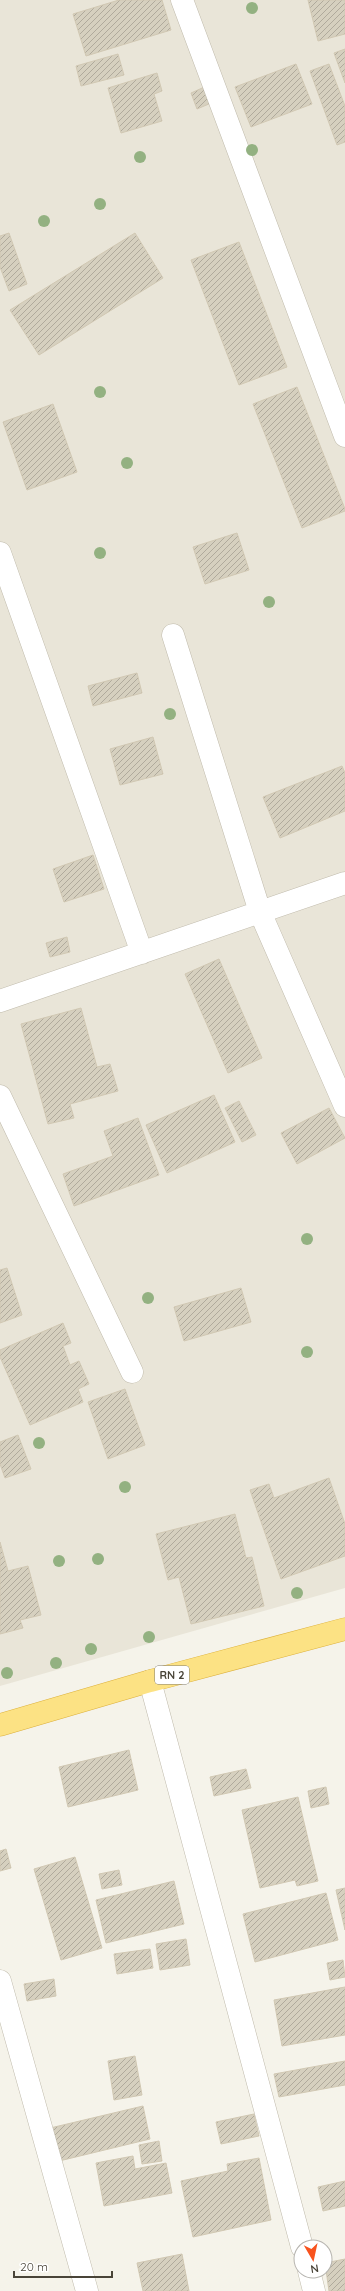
<svg xmlns="http://www.w3.org/2000/svg" width="345" height="2291" viewBox="0 0 345 2291" font-family="Quicksand,sans-serif">
<defs>
<pattern id="building-hatch" width="6" height="6" patternUnits="userSpaceOnUse"><rect width="6" height="6" fill="#d6d0bf"/><path d="M-1 1l2-2M0 6l6-6M5 7l2-2" fill="none" stroke="#b0aa9c"/></pattern>
</defs>
<rect width="100%" height="100%" fill="#f5f3ea"/>
<path fill="#e9e5d8" d="M0,0H345V1588L0,1686Z"/>
<path fill="url(#building-hatch)" stroke="#d1c8b3" d="M119,0H162L171,30L86,56L73,14Z
M308,0H345V34L318,41Z
M345,49V83L334,53Z
M118,54L124,75L81,86L76,66Z
M296,64L312,104L251,127L235,87Z
M329,64L345,106V142L337,145L310,71Z
M157,73L162,91L154,94L162,121L121,133L108,88Z
M209,85L216,101L197,109L191,93Z
M9,233L27,284L9,291L0,267V236Z
M135,233L163,278L39,355L10,310Z
M239,242L287,367L239,385L191,260Z
M297,387L345,509V511L302,528L253,404Z
M53,404L77,472L27,490L3,422Z
M237,533L249,570L205,584L193,547Z
M137,673L142,693L93,706L88,686Z
M153,737L163,774L120,785L110,749Z
M342,766L345,773V811L280,838L263,797Z
M93,855L104,889L64,902L53,869Z
M67,937L70,952L50,957L46,943Z
M219,959L262,1058L228,1073L185,974Z
M81,1008L97,1067L110,1064L118,1091L70,1104L74,1118L48,1124L21,1024Z
M214,1095L235,1142L167,1173L146,1125Z
M239,1101L256,1135L242,1142L225,1108Z
M329,1108L345,1138L297,1164L281,1133Z
M138,1118L159,1175L74,1206L63,1174L113,1156L104,1131Z
M7,1268L22,1315L0,1323V1270Z
M241,1288L251,1322L184,1341L174,1307Z
M63,1323L71,1343L63,1346L70,1365L79,1361L89,1384L78,1389L83,1402L30,1425L0,1357V1350Z
M125,1389L145,1445L108,1459L88,1402Z
M18,1435L31,1469L5,1478L0,1464V1442Z
M329,1478L345,1524V1556L281,1579L250,1490L269,1484L274,1498Z
M235,1514L246,1558L252,1557L264,1606L191,1624L179,1577L168,1580L156,1534Z
M0,1542L8,1571L28,1566L41,1615L20,1620L23,1628L0,1634Z
M129,1750L138,1790L68,1807L59,1767Z
M246,1769L251,1788L214,1796L210,1777Z
M326,1787L329,1804L311,1808L308,1791Z
M298,1797L318,1881L297,1886L295,1880L260,1888L242,1810Z
M6,1849L11,1868L0,1871V1851Z
M75,1857L102,1948L61,1960L34,1869Z
M119,1870L122,1885L102,1889L99,1874Z
M174,1881L184,1924L106,1943L96,1900Z
M345,1888V1930L336,1890Z
M326,1893L338,1940L255,1962L243,1914Z
M186,1939L190,1965L160,1970L156,1944Z
M150,1949L153,1968L117,1974L114,1954Z
M343,1960L345,1977L330,1980L327,1963Z
M54,1979L56,1996L27,2001L24,1984Z
M345,1987V2035L282,2046L274,2000Z
M135,2056L142,2095L114,2100L108,2061Z
M345,2061V2085L279,2097L274,2074Z
M143,2106L150,2139L55,2162L46,2129Z
M254,2114L259,2136L221,2144L216,2122Z
M159,2141L162,2161L142,2164L139,2145Z
M133,2156L135,2169L166,2163L172,2193L104,2206L96,2163Z
M259,2158L271,2220L193,2237L181,2181L228,2171L227,2164Z
M345,2181V2206L323,2211L318,2187Z
M182,2254L189,2291H143L137,2263Z
M345,2259V2291H329L325,2263Z"/>
<g fill="none" stroke-linecap="round" stroke-linejoin="round">
<defs>
<path id="minor" d="M182,0L345,436
M0,553L142,953
M173,635L260,912L345,1106
M0,1001L345,883
M0,1096L132,1372
M150,1681L302,2247
M0,1981L87,2291
M309,2271L314,2291"/>
<path id="trunk" d="M0,1725L150,1681L345,1629"/>
</defs>
<use href="#minor" stroke="#c0bbac" stroke-width="23"/>
<use href="#trunk" stroke="#dcb03c" stroke-width="23"/>
<use href="#minor" stroke="#fff" stroke-width="22"/>
<use href="#trunk" stroke="#fce284" stroke-width="22"/>
</g>
<g fill="#93b181">
<circle cx="252" cy="8" r="6"/>
<circle cx="252" cy="150" r="6"/>
<circle cx="140" cy="157" r="6"/>
<circle cx="100" cy="204" r="6"/>
<circle cx="44" cy="221" r="6"/>
<circle cx="100" cy="392" r="6"/>
<circle cx="127" cy="463" r="6"/>
<circle cx="100" cy="553" r="6"/>
<circle cx="269" cy="602" r="6"/>
<circle cx="170" cy="714" r="6"/>
<circle cx="307" cy="1239" r="6"/>
<circle cx="148" cy="1298" r="6"/>
<circle cx="307" cy="1352" r="6"/>
<circle cx="39" cy="1443" r="6"/>
<circle cx="125" cy="1487" r="6"/>
<circle cx="98" cy="1559" r="6"/>
<circle cx="59" cy="1561" r="6"/>
<circle cx="297" cy="1593" r="6"/>
<circle cx="149" cy="1637" r="6"/>
<circle cx="91" cy="1649" r="6"/>
<circle cx="56" cy="1663" r="6"/>
<circle cx="7" cy="1673" r="6"/>
</g>
<g text-anchor="middle" dominant-baseline="central" stroke-width="4" stroke-linejoin="round" paint-order="stroke">
<rect fill="#fff" stroke="#807c74" stroke-width="1" x="155" y="1666" width="34" height="18" rx="3"/>
<g font-size="11" font-weight="bold" fill="#494438">
<text x="172" y="1675">RN 2</text>
</g>
</g>
<g transform="translate(313 2259) rotate(171)"><circle r="19" fill="#ffffff" stroke="#b6b4af"/>
<path d="M0-3L7 15L0 10L-7 15Z" fill="#f8531e"/>
<text y="-6" font-size="11" font-weight="bold" text-anchor="middle" fill="#494438">N</text>
</g>
<path d="M14 2271v6h98v-6" fill="none" stroke="#494438" stroke-width="2"/>
<text x="20" y="2271" font-size="12" fill="#494438" stroke="#ffffff" stroke-width="3" paint-order="stroke">20 m</text>
</svg>
